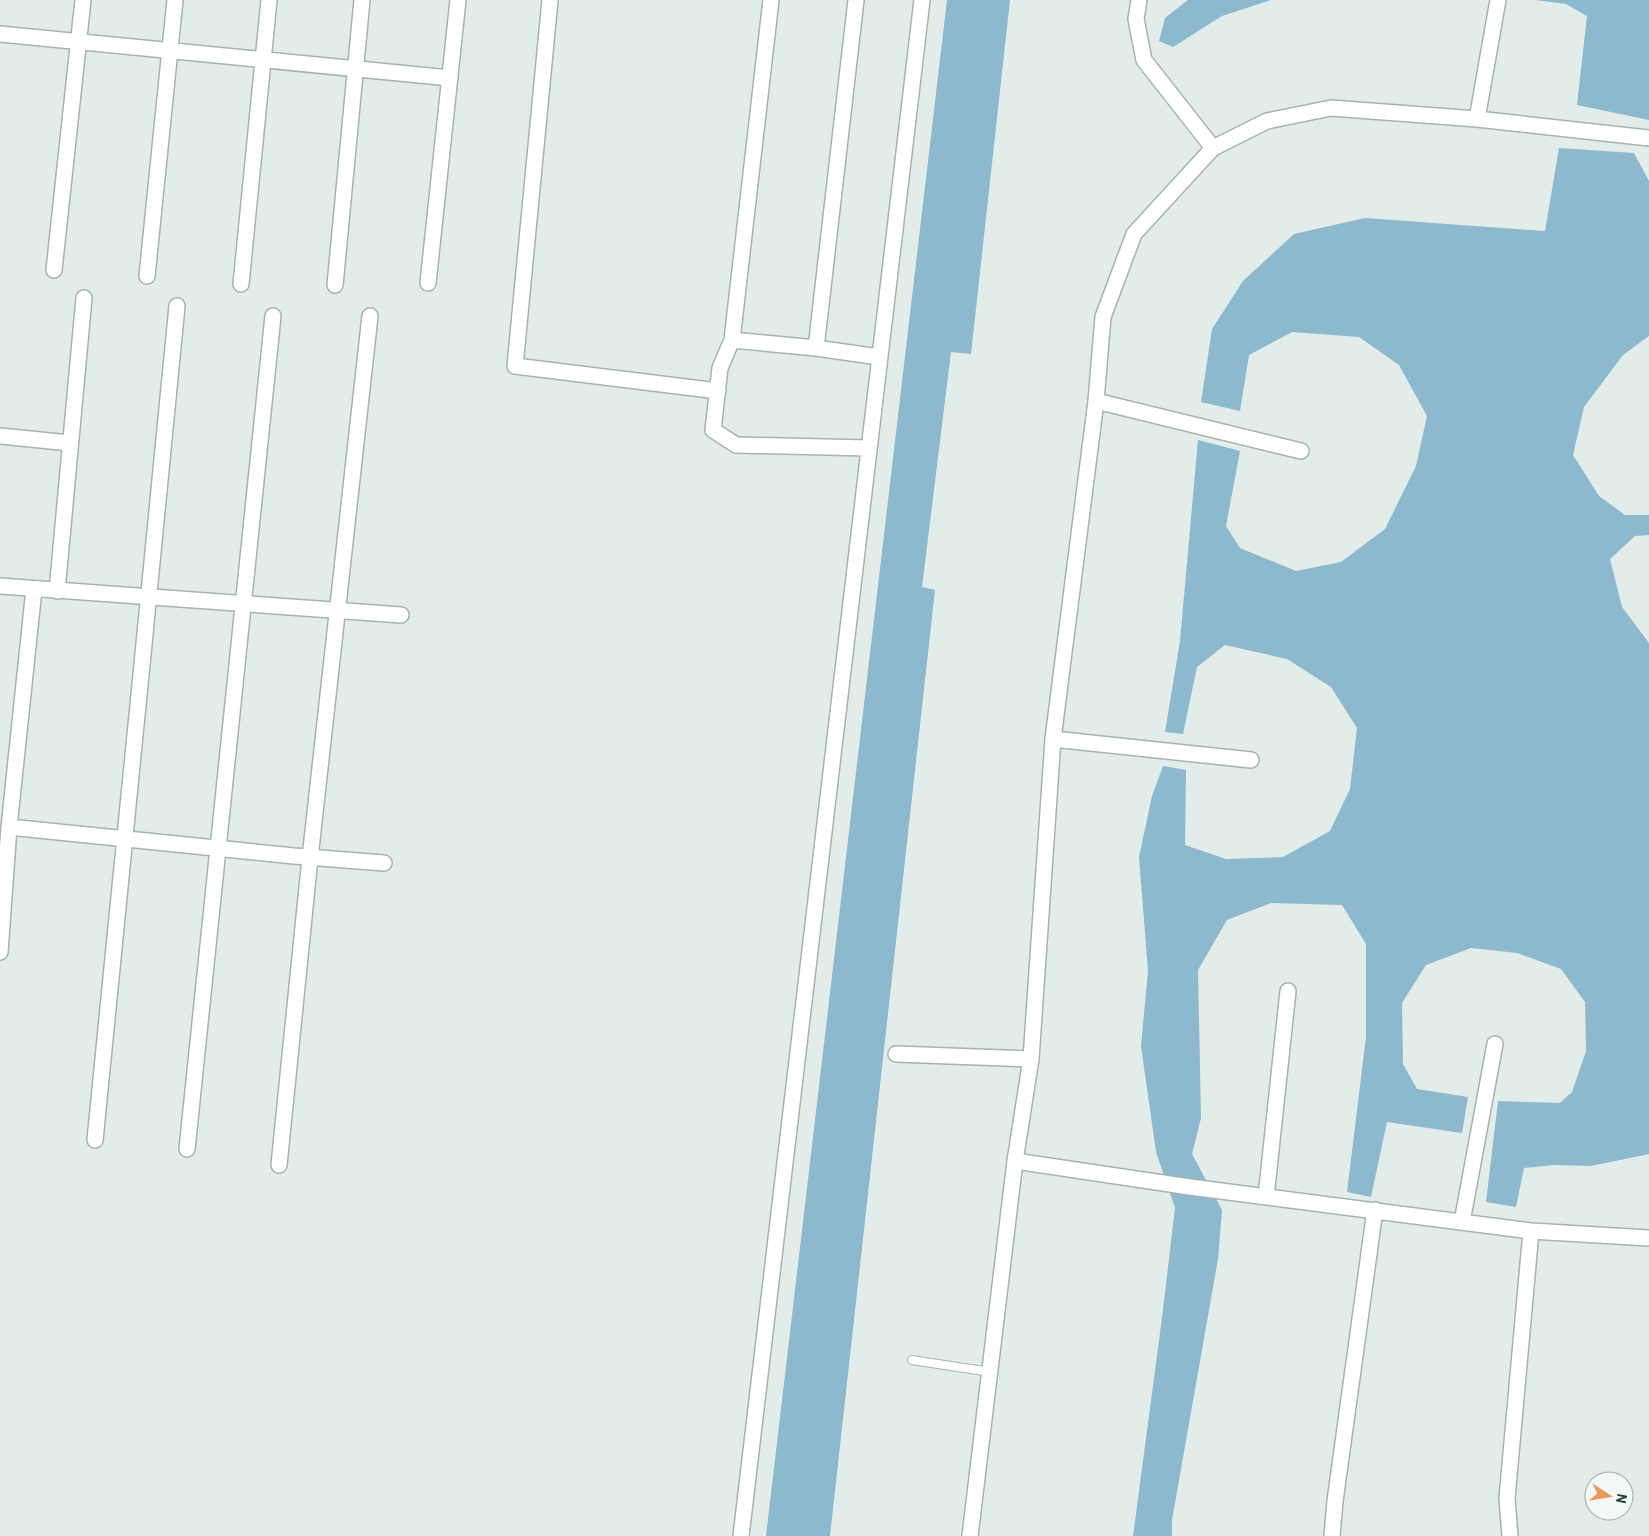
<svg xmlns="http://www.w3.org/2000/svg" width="1649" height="1536" viewBox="0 0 1649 1536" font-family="Barlow,sans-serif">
<rect width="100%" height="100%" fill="#e2ece9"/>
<path fill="#8cb9ce" d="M947,0H1010L971,354L951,352L922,587L935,590L830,1536H766Z
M1188,0H1271L1222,16L1173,47L1159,41L1165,18Z
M1535,0H1649V120L1577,105L1587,16L1566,4Z
M1559,148L1634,153L1649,181V336L1623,355L1584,407L1573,455L1599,496L1625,515H1649V535L1635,536L1610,559L1622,607L1649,643V1154L1591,1166L1554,1165L1524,1168L1516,1207L1486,1202L1498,1101L1560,1103L1572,1092L1586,1051L1585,1002L1561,969L1517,953L1471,948L1426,965L1402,1003L1403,1064L1417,1089L1468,1097L1462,1133L1387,1122L1371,1197L1347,1192L1366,1037V944L1342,905L1271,903L1227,920L1198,970L1201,1118L1192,1154L1222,1210L1218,1259L1172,1520V1536H1133L1162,1318L1175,1208L1156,1152L1141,1046L1148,971L1139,857L1152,796L1163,766L1186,770L1185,845L1226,859L1283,857L1330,831L1350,789L1357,728L1331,687L1287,659L1225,645L1197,667L1183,734L1165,732L1180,641L1198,440L1240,451L1226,526L1240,548L1296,571L1341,562L1385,529L1416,466L1427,416L1399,365L1359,337L1292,332L1249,355L1240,411L1201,402L1212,329L1243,281L1294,234L1365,218L1545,231Z"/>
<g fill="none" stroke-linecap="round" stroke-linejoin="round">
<defs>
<path id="service" d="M912,1360L990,1372"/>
<path id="minor" d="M550,0L515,366L718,391
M1139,0L1136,19L1144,60L1213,148
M0,34L450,78
M1477,119L1498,0
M54,270L83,0
M147,276L175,0
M428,283L458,0
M241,284L269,0
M335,285L362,0
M732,340L771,0
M816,348L856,0
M1096,401L1301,451
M0,436L70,443
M869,448L736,445L713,430L720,368L732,340L816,348L879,357
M0,586L401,615
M34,589L9,827L294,856L384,863
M57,591L84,298
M1053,739L1251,760
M0,952L9,827
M896,1054L1031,1059
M95,1140C124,862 149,584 177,306
M187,1149L273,316
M1015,1161L1190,1187L1531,1231L1649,1238
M279,1165L310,858L370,316
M1266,1197L1288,991
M1462,1222L1495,1044
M741,1536L922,0
M970,1536L1015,1161L1031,1059L1053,739L1096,401L1103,317L1134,234L1213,148L1267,121L1331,108L1477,119L1649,138
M1332,1536L1335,1501L1375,1210
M1510,1536L1507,1498L1531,1231"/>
</defs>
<use href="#service" stroke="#a5b4b1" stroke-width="10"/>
<use href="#minor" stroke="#a5b4b1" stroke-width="18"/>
<use href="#service" stroke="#fff" stroke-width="8"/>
<use href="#minor" stroke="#fff" stroke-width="15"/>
</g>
<g transform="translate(1609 1496) rotate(102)"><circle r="24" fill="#f2f8f6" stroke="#9fadaa"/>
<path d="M0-4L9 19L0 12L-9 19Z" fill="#ec995f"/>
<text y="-8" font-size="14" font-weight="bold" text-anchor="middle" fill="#233c39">N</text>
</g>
</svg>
